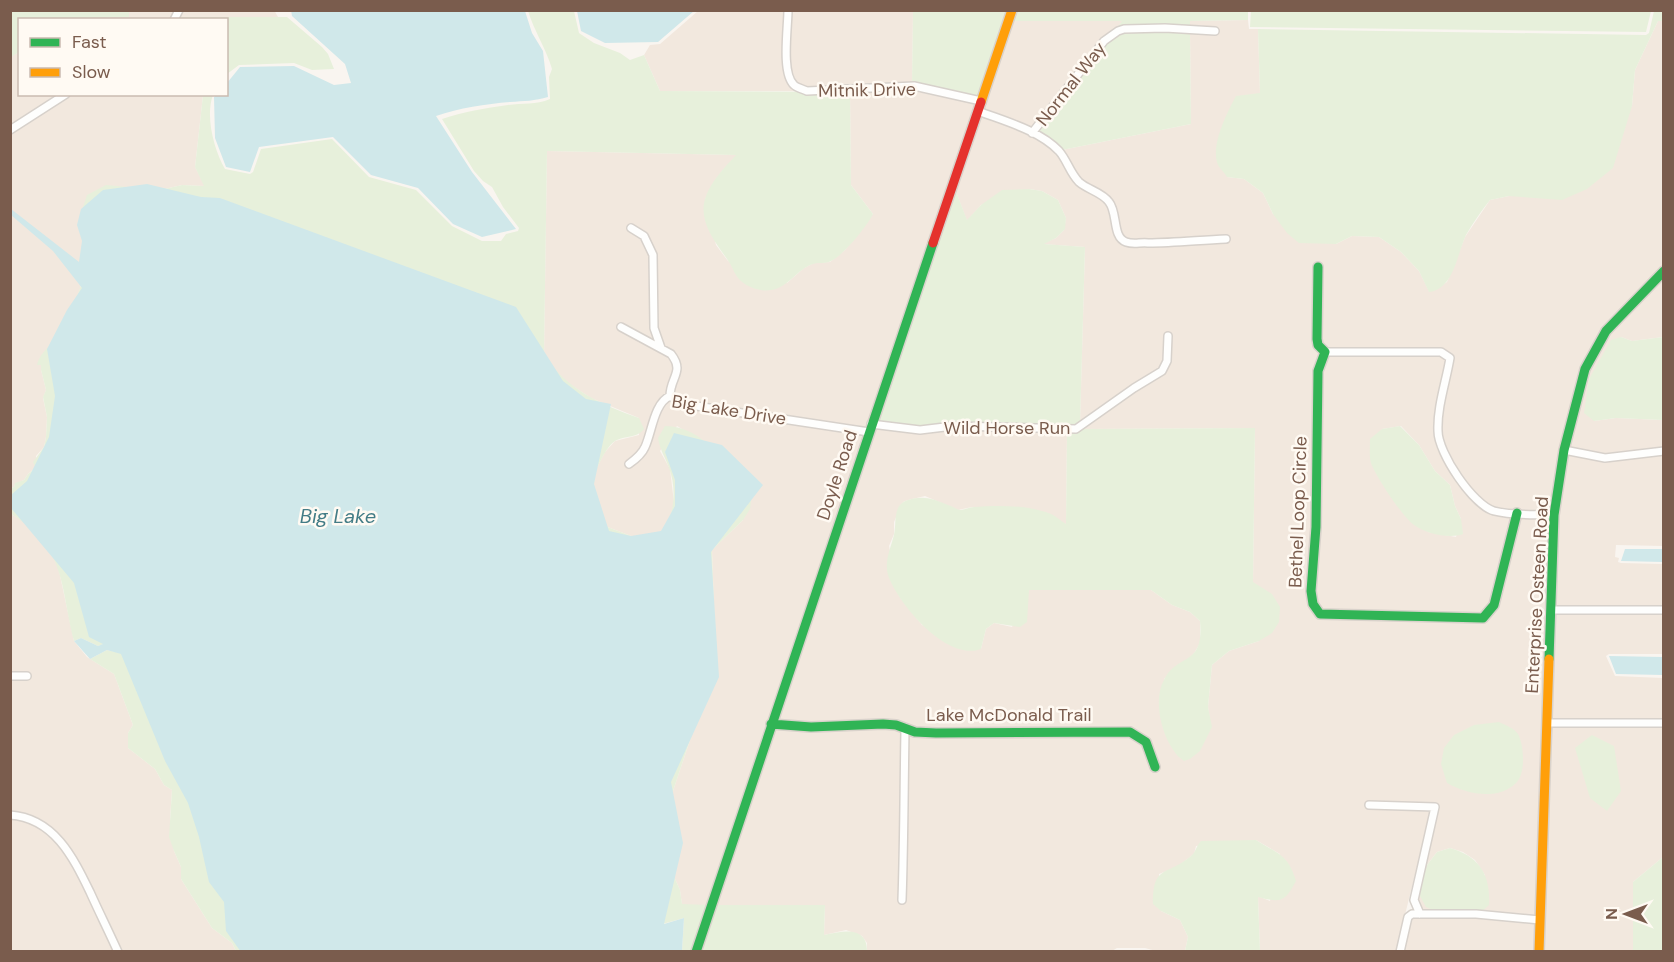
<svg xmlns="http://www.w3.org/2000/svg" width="1674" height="962" viewBox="0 0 1674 962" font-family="'DM Sans',sans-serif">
<rect width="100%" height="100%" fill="#f9f5f0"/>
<path fill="#f2e8de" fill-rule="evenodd" d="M274,10L278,17H180L183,11Z
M129,11H176L171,19L74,20L78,17L129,16Z
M698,11H785L783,68L790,87L800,91H660L644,55L650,45L660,44Z
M791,11H913L912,83L808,88L797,83L790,68Z
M1248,20L1249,29H1258L1260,93L1227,177L1244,179L1263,193L1273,214L1336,244L1352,236L1379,237L1401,252L1419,271L1429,291H1433L1447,282L1465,237L1490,200L1509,196H1528L1632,106L1635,70L1658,21H1663V267L1591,348L1551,512L1495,508L1484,503L1476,495L1448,455L1443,444L1441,421L1453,359L1444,349H1326L1321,353L1316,362L1314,371L1312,611L1485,619L1520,516L1551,518L1537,917L1480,913L1485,875L1475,860L1463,852L1450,848L1437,852L1427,865L1436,911H1412L1438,808L1435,804L1366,802V808L1431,810L1396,951H1260L1258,896L1270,901L1280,854L1256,840L1196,846L1194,854L1177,867L1159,874L1161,911L1180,920L1188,937L1185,951H1156L1145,948H1117L1110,952L867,951V943L862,936L846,930L824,935L825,906L715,905L774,727H883L895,728L902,732L900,766L902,793L899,903H905L909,793L907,766L909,734L1129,735L1140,740L1159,769L1150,741L1138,732L936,730L776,722L875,428L920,433L953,429L1067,433L1066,524L972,507L958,510L925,496L908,500L903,502L894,522V534L889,546L899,596L922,625L981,649L986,629L994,623L1012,627L1029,590H1151L1172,605L1190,612L1200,621V643L1192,657L1179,664L1164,679L1211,727L1208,707L1212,665L1229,651L1259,641L1253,583L1255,428L1083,429L1136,390L1165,373L1170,361L1171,334L1165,333L1163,360L1160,369L1080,424L1085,247L1042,244L1056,238L1064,230L1066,218L1058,200L1042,191L1029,189L981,205L967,221L955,189L980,115L1023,132L1041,141L1057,154L1077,184L1106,202L1112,213L1116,237L1122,244L1135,247L1229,242V236L1180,240L1134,241L1125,238L1122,235L1118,211L1112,199L1082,180L1062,150L1191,124L1190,32L1218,34L1219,28L1190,26V21Z
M1012,21H1123L1117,28L1101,39L1031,129L982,109Z
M19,52L20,94L61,95L10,126V57Z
M912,91L977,103L866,429L685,401L673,395L682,366L674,352L664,346L659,333L656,255L654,247L646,234L630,224L626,228L641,238L647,248L649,256L651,328L655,341L620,323L617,328L669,356L673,362L674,370L667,394L661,399L655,411L641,448L625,464L629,468L647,451L661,413L669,399L864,434L708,905H682L680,890L672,872L671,797L690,740L714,606L712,550L743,520L712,447L677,426L660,451L670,469L674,503L669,523L664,532L639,539L605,526L592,488L595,471L605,452L615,441L639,435V418L591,398L568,383L553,369L544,355L547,151L737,155L722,171L705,199L716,245L728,261L787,283L804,268L814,263L830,262L845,250L873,214L851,185L850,92Z
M72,95H203L195,167L205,186L182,185L160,190L87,267L66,263L81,285L77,299L38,365H41V370L46,390L43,398L47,417L46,437L44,447L36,456V467L28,474L24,480L15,484L14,487L11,488V133Z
M1663,276V337L1632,341L1621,337L1594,421L1616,418L1663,420V448L1605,456L1568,448L1588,370L1597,351L1609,332Z
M1327,355H1440L1446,359L1434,421L1436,446L1442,458L1471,498L1480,507L1493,514L1513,516L1491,604L1481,615L1322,611L1315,601L1321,371ZM1401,426L1419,445L1435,471L1450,485L1455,506L1461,519L1456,537L1428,532L1382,429Z
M1567,454L1605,461L1663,454V546L1616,545L1615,557L1619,558L1618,562L1621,563L1663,564V607H1555L1558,515Z
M11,514L25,522L48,546L58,566L74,641L87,657L114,674L133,725L128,733V748L155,769L164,785L172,790L170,819L174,851L181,867V879L212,928L232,943L236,951H122L69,845L43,821L32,816L11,812V679H30V674L11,673Z
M1555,613H1663V654H1609L1606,656L1615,676L1663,678V720H1550Z
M1550,726H1663V857L1633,882V951L1543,952Z
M10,818L28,821L40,828L64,849L115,951L11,952Z
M1411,917H1455L1537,923L1536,951L1403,952Z"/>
<path fill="#e7f0db" d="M1015,10L1248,11V20L1190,21V26L1141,25L1117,28L1122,21H1012Z
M1251,10H1651V11L1646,32L1250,27Z
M10,11H129V17L20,20L19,52L11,57Z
M528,11H574L579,33L594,43L620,53L630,60L644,55L660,91L850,92L851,185L873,214C867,226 844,255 831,261C826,264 818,262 813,264C797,269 788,288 771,290C760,292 748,287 741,281C735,276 733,268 729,262C717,244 698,223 705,199C710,182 725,167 736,155L547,151L544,355C566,389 602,405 639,418L644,429C636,439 626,435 615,441C609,445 604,454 601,460C587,485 597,501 605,526L639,539L664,532C674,513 677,489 669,468C665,457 660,450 658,438L665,426C704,426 729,467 752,494L750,509L743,520L712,550L714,606L690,740L671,797L672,872L680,890L682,904L708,905L692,951H682L684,918L659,925L510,864L104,644L98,646L81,638L74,641C60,585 66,547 11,514V488L14,487L15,483L24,480L28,474L36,468L33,462L44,447L46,437L47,417L43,397L46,390L41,370V365H37C39,355 47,349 53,341C65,325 75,304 81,285L66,263L58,257L54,250L83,267L81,213L87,195L106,185L160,190L182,185L204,186L195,167L203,95H213C205,116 214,150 225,169L250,174L253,172L261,149L332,139L369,177L416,190L452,226L482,241H501L506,234L518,231L519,228L503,207L492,187L483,181L474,171L442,119C463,112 485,108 508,105C522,103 536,105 550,99L549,77L552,69C546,48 534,31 528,11Z
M913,11H1008L979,97L912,83Z
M1654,11H1663V21H1658L1635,70L1632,106L1613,168L1587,189L1562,200L1509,196L1490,200C1481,211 1473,223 1466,235C1457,254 1454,289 1429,292L1419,271L1401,252L1379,237L1352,236L1336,244L1299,243L1287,233L1273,214L1263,193L1244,179L1227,177C1225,173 1220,169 1218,165C1210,146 1227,113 1236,96L1260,93L1258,29L1646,35L1649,33Z
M180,17H287L322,47L328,54L334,69L312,70L294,63L239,65L227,74L226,20L179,19Z
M1165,31L1190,32L1191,124L1062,150L1037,132L1107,43L1119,33L1125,32Z
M955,189L967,220L981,205L1002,190L1029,189L1042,191L1058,200L1066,218L1065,229L1056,238L1044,244L1085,247L1080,424L1075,426L921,427L877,421Z
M1621,337L1632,341L1663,337V420L1616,418L1594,421L1584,413L1589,379L1611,340Z
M1400,426L1419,445L1435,471L1450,485L1455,506L1461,519L1463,534C1450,539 1426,534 1414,525C1402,516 1376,477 1371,463C1369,456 1370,447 1370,439L1382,429Z
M1255,428L1253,582L1272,594L1280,607L1279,622L1272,633L1259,641L1229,651L1212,665L1208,707L1212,727L1200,751L1190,759L1184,761C1180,758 1176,755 1174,751C1161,734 1153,699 1164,680C1178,652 1204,668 1200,621L1190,612L1172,605L1151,590H1029L1027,622L1020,627L994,623L986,629L981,649C947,662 898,604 888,575C884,562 891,547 894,535C897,522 892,505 908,500C923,495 934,499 948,505C952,506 956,509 960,510C965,510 969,507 974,507C997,505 1029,505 1051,514C1056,516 1061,521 1066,524L1067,433L1083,429Z
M107,650L125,654L287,951H236L232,943L212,928L181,879V867L174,851L169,837L172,790L164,785L155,769L128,748V733L133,725L114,674L90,659Z
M1499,722C1505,725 1514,728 1518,734C1524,745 1526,774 1516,783C1498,801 1466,794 1447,783L1441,764L1444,748L1454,735L1474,725Z
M1592,735L1614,746L1621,791L1607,811L1590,798L1575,748Z
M1256,840C1278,854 1288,854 1296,881C1285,902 1281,903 1258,897L1260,951H1185L1188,937L1180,920L1161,911L1153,904C1153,864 1166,877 1191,856C1196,852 1196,846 1201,841Z
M1450,848C1479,856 1491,875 1489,905L1480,913L1436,911L1426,907L1420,896V888L1427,865L1437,852Z
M1663,857V951H1633V882Z
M715,905H825L824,935C842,931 867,925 867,951L700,952Z"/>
<path fill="#d0e8ea" d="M291,10L525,11L532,33L543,51L548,97C535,101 524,101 510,102C486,104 459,108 436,116L472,172L516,229L482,237L453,224L418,188L371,175L333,137L259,147L250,172L226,167L215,138L214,97L217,95L226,94L227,83L240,67L294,66L334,85L351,83L345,64L292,16Z
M577,11V10L694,11L658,42L605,43L581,31Z
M147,184L201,197L220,198L516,307L563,381L586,399L611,404L594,484L609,531L631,536L661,531L675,506V480L665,452L674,433L722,445L763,485L711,552L719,677L671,782L683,843L664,924L684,918L682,951L241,952L226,931L224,902L209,882L199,837L188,803L165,761L121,654L107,650L90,659L74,641L81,638L98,646L103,644L89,637L74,583L11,508V495L27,481L49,437L55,396L47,349L67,310L82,288L53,251L11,215V209L79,262L82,241L77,225L81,209L103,190Z
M1625,549H1663V562L1621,561Z
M1609,656L1663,657V675L1616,674Z"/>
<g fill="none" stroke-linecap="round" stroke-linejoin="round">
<defs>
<path id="street" d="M788,10C788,28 781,73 794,85C797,88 803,89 807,91L914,86L981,101
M174,20L179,10
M978,111C1004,121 1039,130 1059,151C1067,160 1070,173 1079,182C1088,190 1102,192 1109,202C1118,213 1112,237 1126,242C1134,245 1140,242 1148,243C1175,243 1200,240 1226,239
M10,130L66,94
M1032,133L1104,41L1118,31L1124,29L1165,28L1215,31
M631,228L644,236L653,255L654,328L661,348
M621,327L671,354C685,372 670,377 670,396
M1325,352H1441L1450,358C1446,382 1437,407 1438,431C1438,453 1473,505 1494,511C1513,516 1535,514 1554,515
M871,424L920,430L953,426L1076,429L1134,388L1162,371L1167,361L1168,336
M1564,450L1605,458L1664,451
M629,464C636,459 642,454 645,447C652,432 654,403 670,396L683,404L869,432
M1551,610H1664
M10,676H27
M1547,723H1664
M1369,805L1435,807L1414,900L1420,914
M10,815C54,818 73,857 90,892C99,912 109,932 118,952
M902,900C904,843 904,787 905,730
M1400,952L1408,917L1412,914H1476L1540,920"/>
<path id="fast" d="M1318,267L1317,339L1318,345L1325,352L1318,371L1316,527L1311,591L1313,604L1320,614L1483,618L1494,605L1517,513
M1549,659L1554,515L1564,450L1585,369L1606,331L1664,271
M771,724L811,727L883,724L896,725L915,732L936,733L1130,732L1146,742L1155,767
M696,952L933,243"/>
<path id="slow" d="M981,102L1012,10
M1539,952L1549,659"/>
<path id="jam" d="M933,243L981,102"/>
</defs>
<use href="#street" stroke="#d7d1cb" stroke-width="10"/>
<use href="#fast" stroke="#d9d2cb" stroke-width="12"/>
<use href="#slow" stroke="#d9d2cb" stroke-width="12"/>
<use href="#jam" stroke="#d9d2cb" stroke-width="12"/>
<use href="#street" stroke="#fefefd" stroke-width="7"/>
<use href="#fast" stroke="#30b455" stroke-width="9"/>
<use href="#slow" stroke="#ff9f0a" stroke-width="9"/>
<use href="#jam" stroke="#e5322d" stroke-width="9"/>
</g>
<g text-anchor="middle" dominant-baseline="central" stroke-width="5" stroke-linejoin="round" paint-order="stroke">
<g font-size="18" fill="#7a5c4d" stroke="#fffaf3">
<text transform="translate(1071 84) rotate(-52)">Normal Way</text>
<text transform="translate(867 90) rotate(-1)">Mitnik Drive</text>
<text transform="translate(729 410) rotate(9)">Big Lake Drive</text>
<text x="1007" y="428">Wild Horse Run</text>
<text transform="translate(837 475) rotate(-72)">Doyle Road</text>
<text transform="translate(1298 512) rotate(-88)">Bethel Loop Circle</text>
<text transform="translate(1537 595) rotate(-87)">Enterprise Osteen Road</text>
<text x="1009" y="715">Lake McDonald Trail</text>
</g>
<g font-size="20" font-style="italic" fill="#437c86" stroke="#fffaf3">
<text x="338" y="516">Big Lake</text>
</g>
</g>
<rect width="1674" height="962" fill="none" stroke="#7a5c4d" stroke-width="24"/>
<rect x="18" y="18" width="210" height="78" fill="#fffaf3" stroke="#cabbb1" stroke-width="1.5"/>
<rect x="30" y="38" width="30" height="9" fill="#30b455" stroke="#cabbb1" stroke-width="1.5"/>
<text x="72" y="48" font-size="18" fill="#7a5c4d">Fast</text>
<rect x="30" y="68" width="30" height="9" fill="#ff9f0a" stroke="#cabbb1" stroke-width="1.5"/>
<text x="72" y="78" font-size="18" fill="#7a5c4d">Slow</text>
<g transform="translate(1626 914) rotate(270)" stroke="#fffaf3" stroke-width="4.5" paint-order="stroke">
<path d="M0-4.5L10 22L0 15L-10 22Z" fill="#7a5c4d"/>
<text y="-9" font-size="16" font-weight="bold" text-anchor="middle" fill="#7a5c4d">N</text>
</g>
</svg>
